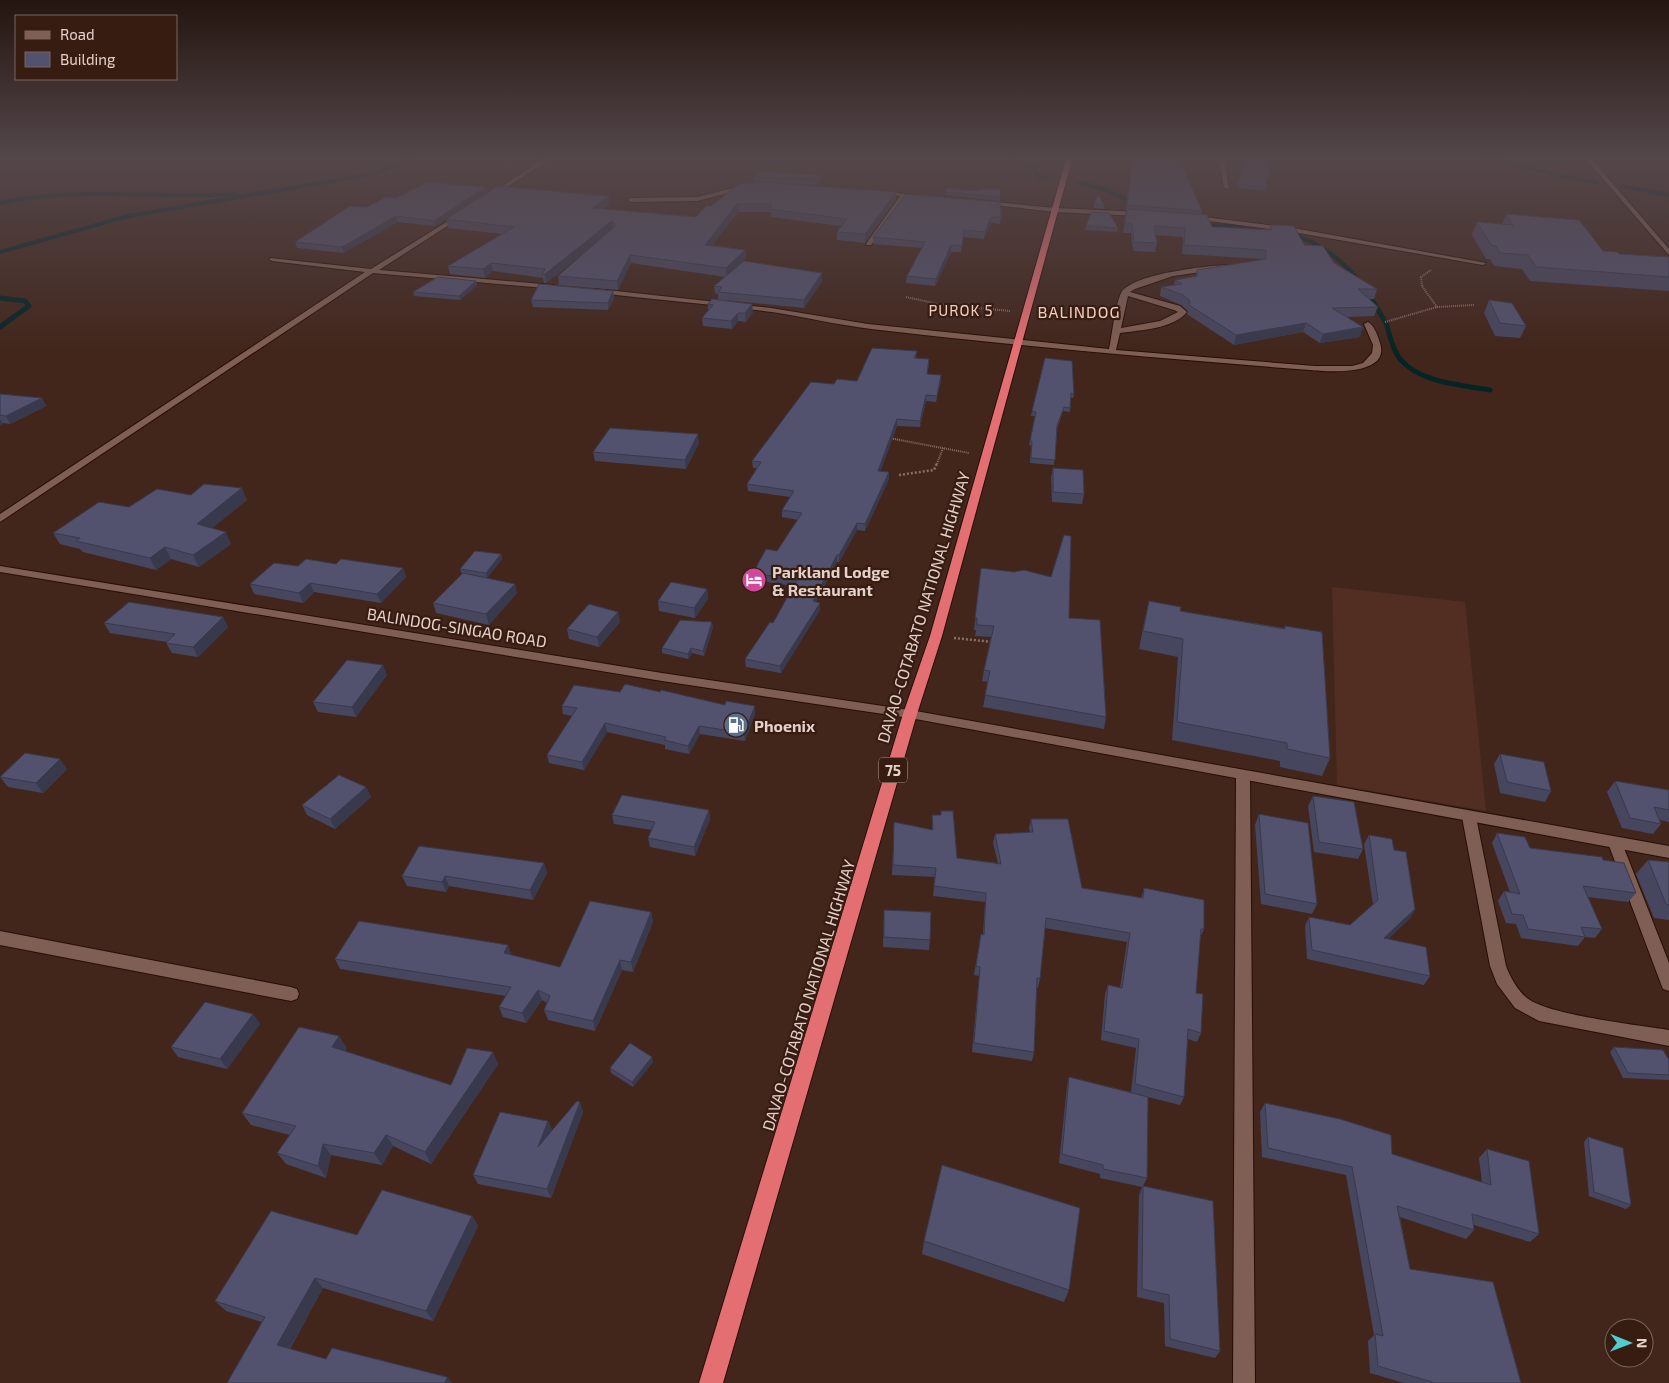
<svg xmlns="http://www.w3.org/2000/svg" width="1669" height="1383" viewBox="0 0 1669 1383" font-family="'Exo 2',sans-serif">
<rect width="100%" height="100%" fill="#42261c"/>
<path fill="#512e21" d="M1332,587L1465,602L1486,811L1337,785Z"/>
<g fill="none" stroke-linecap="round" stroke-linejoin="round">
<path stroke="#052525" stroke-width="4" d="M1010,156L1017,162L1035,168L1037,176L1046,179
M1482,156L1561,176L1597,182
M1080,183L1109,191L1136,204
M1622,186L1669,195
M0,203C74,186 160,199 237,194
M1203,224L1271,230
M1290,233C1323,244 1346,262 1366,290
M0,252L128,216L373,174L417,156"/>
<path stroke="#052525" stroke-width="5" d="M1365,288L1384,320
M0,298L25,301L29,306L0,327
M1386,323C1390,335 1392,349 1400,359C1420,383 1461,385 1490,390"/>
<defs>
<path id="service" d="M746,185L748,188L697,201L631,202L628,200L631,198L697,197Z
M882,191L921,196L918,198L906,197L871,245H867L866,244L900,196L880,194Z
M984,201L1055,208L1140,212L1143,214L1140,216L1055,212L986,204Z
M1196,216L1293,228L1486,263L1483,265L1293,232L1194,219Z"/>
<path id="minor" d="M548,156H555L492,197L487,196Z
M1218,156H1224L1229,189L1224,188Z
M461,213L463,216L379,270L553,285L557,287L556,289L373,273L0,522V514L365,272L272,261L269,259L270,258L371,269Z
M1227,265L1229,266V268L1173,276L1135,289L1130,292L1180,306L1187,312C1173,329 1141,330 1120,333L1116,350L1315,366H1352L1363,363L1372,353L1373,345L1364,324L1368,322C1374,325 1378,336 1380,343C1391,376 1328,372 1310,370C1164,359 1017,346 871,329C838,325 805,317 772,312C714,304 656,300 598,293L594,291L598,289L771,308L868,324L1109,349C1112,335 1115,306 1121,293C1131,274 1206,266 1227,265ZM1128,296L1174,310L1178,312L1160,321L1121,328Z
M1243,770L1248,772L1250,775L1255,1383H1233L1236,775L1238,772Z
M1469,812L1474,813L1476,817L1506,966C1510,977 1518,991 1527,998C1548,1015 1638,1025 1669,1030V1046L1539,1021L1515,1008L1497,984L1490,966L1462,817L1464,813Z
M1615,837L1620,839L1622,843L1669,963V991L1663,989L1661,984L1608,843L1610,839Z
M0,931L291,987L297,989L299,994L297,999L291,1001L0,945Z"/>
<path id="tertiary" d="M1583,156H1589L1669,249V255Z
M0,566L662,673L910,710L1669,846V858L910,718L662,681L0,572Z"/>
<path id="trunk" d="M1067,156H1073L942,636L917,714L723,1383H699L903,714L930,636Z"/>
</defs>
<use href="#service" stroke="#280e05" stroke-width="2"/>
<use href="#minor" stroke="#280e05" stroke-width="2"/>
<use href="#tertiary" stroke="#280e05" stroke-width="2"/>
<use href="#trunk" stroke="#280e05" stroke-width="2"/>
<path stroke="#876f66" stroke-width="2" stroke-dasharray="1 1" stroke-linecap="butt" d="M1431,270L1421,277L1422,286L1437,307
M906,297L938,304L1010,311
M1385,322L1437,307L1474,305
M889,438L969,453
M937,464L943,448"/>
<path stroke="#876f66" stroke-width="2.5" stroke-dasharray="2 2" stroke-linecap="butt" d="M899,475L934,470L937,463
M954,638L993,642"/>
<use href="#service" fill="#7f5e53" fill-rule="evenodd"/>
<use href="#minor" fill="#7f5e53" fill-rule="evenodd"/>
<use href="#tertiary" fill="#7f5e53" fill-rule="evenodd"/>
<use href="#trunk" fill="#e46f72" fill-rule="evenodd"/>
</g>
<path fill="#47465f" d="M1133,156L1202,211L1201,215L1212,227L1269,230L1270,225L1304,245L1377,289L1374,299H1368L1378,307L1374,316L1346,317L1360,337L1320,343L1303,332L1234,345L1187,314L1188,311L1181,305L1160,296L1161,287L1174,285L1175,280L1196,276L1197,270L1263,260V259L1182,254L1183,237L1155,235L1157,243L1155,252L1133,251L1131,233H1123Z
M1246,156L1271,163L1265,191L1237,188Z
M820,175V181L816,185L783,184L896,192V200L865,243L837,240V232L841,226L771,217V212H738L712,245L745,250L746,258L734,269L822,281L804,308L724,300L753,312L746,322L738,321L732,329L703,326L702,318L708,311V304L718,300V294L715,293L714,286L725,277L631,263L618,290L559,285L558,276L595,244L546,283H544L543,278L493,271L485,278L450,274L448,266L502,234L448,228L446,219L610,204L603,209L696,217L711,206L754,183L753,177Z
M486,187L487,193L435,226L397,222L344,253L297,248L295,242L367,207L396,198Z
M980,191L1000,197V201L945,195V192Z
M906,194L1001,217L1000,224L991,223L984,239L963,237L961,252H951L935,286L906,283L907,276L922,248L873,244V237Z
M1094,204L1104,205V209L1094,208Z
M1506,214L1603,251L1619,254L1669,257V291L1530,281L1522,269L1494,266L1490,259H1486L1472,235L1477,222L1502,224Z
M1086,226L1118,228L1117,232L1085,230Z
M476,281L477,285L460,300L414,296L413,292Z
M614,298L608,310L533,307L531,300Z
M1489,300L1526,326L1520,338L1495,336L1484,313Z
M917,351L916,358L929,365L927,374L941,375V381L936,402L926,401L920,427L897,426L880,472L889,479L865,531L857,530L839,562H837L816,602L820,603V610L781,673L746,667L745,659L773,623L793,586L754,580L753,573L777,551L798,520L782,517V510L790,497L748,491L747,484L757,468H753L752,461L834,384L857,381Z
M1045,358L1074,394L1073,398H1071L1070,412L1063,411L1057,429L1054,465L1030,463L1031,446L1029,445L1035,416H1031L1032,411Z
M0,394L42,398L46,406L10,424L3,423L0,425Z
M699,443L686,469L595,461L593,452Z
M1053,468L1084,494L1082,504L1052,502L1051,477Z
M191,495L247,500L212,528L231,544L199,567L171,559L156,570L83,552L80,549L60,544L53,533Z
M501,554L502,559L487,578L517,593L489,625L436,613L433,603L462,574L460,569Z
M336,564L403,568L406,577L381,603L314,592L303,603L254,594L250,584L298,566Z
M981,568L1069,618L1106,717L1104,729L983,707L988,682L982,681L984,670L991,637L975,636L976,630H974Z
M707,589L708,599L695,618L659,611L658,601Z
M1149,601L1180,611L1284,628L1285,626L1330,758L1322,776L1280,767V761L1172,740L1178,657L1139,649L1145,618Z
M618,612L620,622L599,647L569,639L567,629Z
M223,617L228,627L198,657L172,653L166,643L167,642L110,633L104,623Z
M713,627L704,656L692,653L688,659L662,653V648Z
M387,675L356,717L318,712L313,702Z
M562,706L755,714L745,741L700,734L689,754L665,749V745L607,732L584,770L549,763L547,755L572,716L563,714Z
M1500,754L1551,791L1545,802L1500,793L1494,764Z
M67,769L43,793L8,787L0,777Z
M1615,781L1669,790V822L1660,820L1661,824L1653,834L1622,828L1607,792Z
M366,787L371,797L335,829L307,815L302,805Z
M1313,796L1363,849L1358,859L1314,852L1308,806Z
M709,810L710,819L695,856L650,847L648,838L652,830L614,824L612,815Z
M1259,814L1317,904L1312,914L1261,904L1255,825Z
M932,815L957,858L998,863L993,843L995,834L1030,832L1029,828L1031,819L1082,888L1141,898L1144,888L1204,929L1200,938L1196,993L1201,1033L1197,1042L1188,1039L1184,1097L1180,1105L1148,1097L1147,1178L1143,1186L1220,1351L1215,1358L1165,1346L1164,1303L1137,1297L1139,1195L1142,1187L1100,1178V1174L1059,1163L1067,1086L1069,1077L1131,1092L1136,1048L1101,1040L1105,994L1108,985L1120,988L1127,942L1045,928L1040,979L1038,988H1037L1034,1052L1032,1061L972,1052L979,976L974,975L981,934H983L985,902L933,896L935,877L892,875L894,822L932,830Z
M1497,833L1530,848L1603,860L1636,893L1628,902L1588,897L1602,929L1595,938L1585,937L1578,946L1521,938L1516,924L1506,923L1498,901L1504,891L1510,892L1492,843Z
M1369,835L1394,850L1415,909L1410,918L1388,939L1430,976L1424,985L1307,959L1305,926L1309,917L1350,925L1373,905L1364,844Z
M1648,860L1669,862V920L1654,918L1636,874Z
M544,863L547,873L533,900L449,886L446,892L407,886L402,876Z
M884,910L930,940L929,950L883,947Z
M651,912L653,922L633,972L622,970L595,1031L548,1020L544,1010L547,1003L542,1000L526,1023L503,1017L499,1007L506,996L340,969L335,959L512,955L560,967Z
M253,1014L260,1024L227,1069L178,1057L171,1047Z
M1614,1047L1669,1060V1080L1623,1078L1610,1052Z
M347,1048L345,1051L451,1085L498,1064L431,1164L393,1146L382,1165L331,1155L326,1178L286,1164L277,1153L290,1135L251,1125L242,1113Z
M653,1062L633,1087L611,1073L610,1068Z
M580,1102L583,1112L551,1198L478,1184L473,1175L548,1121L552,1130Z
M1265,1103L1392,1154L1482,1182L1479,1158L1487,1149L1539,1234L1530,1242L1474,1225V1230L1466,1239L1400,1217L1410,1269L1521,1383H1404L1370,1373L1368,1341L1374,1335L1346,1175L1262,1157L1260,1112Z
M1588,1137L1631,1205L1626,1209L1589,1196L1584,1142Z
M472,1216L478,1226L433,1321L323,1288L290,1349L326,1359L447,1377L452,1383H227L262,1322L226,1311L215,1301L357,1235Z
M924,1241L1069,1290L1064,1302L922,1254Z"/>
<path fill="#39394d" d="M820,175V181L816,185V179Z
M486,187L487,193L435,226L434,221Z
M896,192V200L865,243V234Z
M609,196L610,204L594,216L593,208Z
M737,204L738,212L706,253L705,245Z
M396,216L397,222L344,253L342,247Z
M991,217V223L984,239L985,232Z
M612,221L613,229L546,283L545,274Z
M951,245V252L935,286L936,279Z
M745,250L746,258L726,277V268Z
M630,255L631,263L618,290L617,281Z
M491,263L493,271L485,278L483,269Z
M822,273V281L804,308V300Z
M476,281L477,285L460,300L459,296Z
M613,291L614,298L608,310V303Z
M752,304L753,312L746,322L745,313Z
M738,313V321L732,329L731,321Z
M1306,323L1303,332L1234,345L1236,335Z
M1363,327L1360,337L1320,343L1323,334Z
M941,375V381L936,402L937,396Z
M926,395V401L920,427V421Z
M42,398L46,406L10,424L6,416Z
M0,419L3,423L0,425Z
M897,419V426L878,478V471Z
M698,434L699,443L686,469L685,460Z
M889,472V479L865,531V524Z
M242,488L247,500L202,536L197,524Z
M857,523V530L839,562V555Z
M226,532L231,544L199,567L193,555Z
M165,547L171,559L156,570L150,558Z
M501,554L502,559L487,578L486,573Z
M837,555V562L813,608V601Z
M403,568L406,577L381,603L377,594Z
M310,583L314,592L303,603L299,593Z
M515,584L517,593L489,625L486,614Z
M707,589L708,599L695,618L694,608Z
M820,603V610L781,673L780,666Z
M618,612L620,622L599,647L597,637Z
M223,617L228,627L198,657L193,647Z
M712,622L713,627L704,656L703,651Z
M691,648L692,653L688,659V654Z
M383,665L387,675L356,717L352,707Z
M755,706V714L745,741L744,733Z
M605,723L607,732L584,770L582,762Z
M699,726L700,734L689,754L688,746Z
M60,759L67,769L43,793L36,783Z
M366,787L371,797L335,829L330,819Z
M709,810L710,819L695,856L694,847Z
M544,863L547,873L533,900L530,890Z
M445,876L449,886L446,892L442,882Z
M1415,909L1410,918L1379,947L1384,938Z
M651,912L653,922L633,972L631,962Z
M508,945L512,955L504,953Z
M620,960L622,970L595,1031L593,1021Z
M538,990L542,1000L526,1023L522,1013Z
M253,1014L260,1024L227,1069L220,1059Z
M339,1036L347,1048L340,1059L332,1047Z
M493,1052L498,1064L431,1164L425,1152Z
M652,1057L653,1062L633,1087L632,1082Z
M580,1102L583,1112L551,1198L547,1189Z
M548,1121L552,1130L538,1147Z
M386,1135L393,1146L382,1165L374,1153Z
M323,1144L331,1155L326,1178L318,1166Z
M472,1216L478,1226L433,1321L426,1311Z
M315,1278L323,1288L286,1355L277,1345Z
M447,1377L452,1383H445Z"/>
<path fill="#52516e" stroke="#39394d" d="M1133,156H1178L1202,211L1127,205Z
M1246,156H1270L1271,163L1266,187L1238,184Z
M761,171L820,175L816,179L753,177Z
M428,182L486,187L434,221L396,216L342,247L295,242L350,206L367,207L386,197L396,198Z
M761,182L896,192L865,234L837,232L847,219L770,209L771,204H737L705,245L745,250L726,268L630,255L617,281L558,276L614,227L615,224L612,221L545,274H542L545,269L491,263L483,269L448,266L514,227L446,219L498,186L609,196L593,208L696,217L706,206H711L739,184Z
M948,188L980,191V189H1000V197L945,192Z
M906,194L1000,202L1001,217H991L985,232L964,230L962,246L951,245L936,279L907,276L925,242L873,237Z
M1098,194L1104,205L1094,204Z
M1127,209L1207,215L1212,227L1272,230L1270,225L1294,226L1304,245L1323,246L1334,263L1377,289H1358L1378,307L1332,308L1363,327L1323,334L1306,323L1236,335L1189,305L1190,301L1183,295L1161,287L1182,284L1175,280L1197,276V270L1266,259V250L1184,245L1185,228L1154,226L1157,243L1134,242L1132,224H1125Z
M1091,212L1109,213L1118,228L1086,226Z
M1506,214L1579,220L1603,251L1617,252L1619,254L1669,257V277L1536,267L1528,255L1500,253L1496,246L1491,245L1477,222L1513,225Z
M744,261L822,273L804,300L718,292L722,287L714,286Z
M438,277L476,281L459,296L413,292Z
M539,284L613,291L608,303L531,300Z
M712,299L752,304L745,313H738L731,321L702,318L713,305L708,304Z
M1489,300L1512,303L1526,326L1500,323Z
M872,348L917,351L914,358L929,359L927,374L941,375L937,396L926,395L920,421L897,419L878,471L889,472L865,524L857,523L839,555H837L813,601L820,603L780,666L745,659L770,622L773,623L797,580L753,573L766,549L777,551L802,513L782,510L794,491L747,484L761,462L752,461L811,382L834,384L837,379L857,381Z
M1045,358L1072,361L1074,394L1071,393L1070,408L1064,407L1057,426L1055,460L1031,458L1032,441H1030L1036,412L1032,411Z
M0,394L42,398L6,416L0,415Z
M610,428L698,434L685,460L593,452Z
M1053,468L1083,470L1084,494L1053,492Z
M204,484L242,488L197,524L226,532L193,555L165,547L150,558L76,541L80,538L53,533L99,502L129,507L157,489L191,495Z
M1064,535L1071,536L1069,618L1100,620L1106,717L985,695L990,671L984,670L994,626L977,625V618H975L981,568L1014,572L1024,570L1051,577Z
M475,551L501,554L486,573L460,569Z
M306,559L336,564L341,559L403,568L377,594L310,583L299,593L250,584L274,563L298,566Z
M463,573L515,584L486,614L433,603Z
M671,582L707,589L694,608L658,601Z
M1149,601L1181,607L1180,611L1285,629V626L1322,632L1330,758L1287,749V743L1177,722L1183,639L1143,631Z
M129,602L223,617L193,647L166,643L175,634L104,623Z
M589,604L618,612L597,637L567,629Z
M680,620L712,622L703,651L691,648L688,654L662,648Z
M347,660L383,665L352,707L313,702Z
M625,684L660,692L661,690L725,705L726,701L755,706L744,733L699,726L688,746L664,740L666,737L605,723L582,762L547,755L577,708L562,706L574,685L620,692Z
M25,753L60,759L36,783L0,777Z
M1500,754L1544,762L1551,791L1507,782Z
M339,775L366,787L330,819L302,805Z
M1615,781L1669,790V810L1654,807L1661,824L1630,818Z
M622,795L709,810L694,847L648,838L655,822L612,815Z
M1313,796L1354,802L1363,849L1319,842Z
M941,811H953L957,858L1001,864L995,834L1033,832L1031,819H1068L1082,888L1143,898L1144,888L1204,900V929H1201L1196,993L1203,994L1201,1033L1188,1029L1184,1097L1135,1084L1139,1039L1104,1031L1108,985L1122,988L1130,933L1046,918L1040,979L1037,978L1034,1052L974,1043L980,967L976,966L981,934L984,935L986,893L934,886L936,868L893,865L894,822L933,830L932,815H941Z
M1259,814L1308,823L1317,904L1265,894Z
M1497,833L1525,837L1530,848L1602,857L1603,860L1624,863L1636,893L1583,886L1602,929L1581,927L1585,937L1528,929L1523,915L1512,914L1504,891L1520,894Z
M1369,835L1392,839L1394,850L1406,852L1415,909L1384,938L1426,947L1430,976L1312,950L1309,917L1350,925L1378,900Z
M419,846L544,863L530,890L445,876L442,882L402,876Z
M1648,860L1669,862V905L1666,904Z
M590,901L651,912L631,962L620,960L593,1021L544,1010L550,996L538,990L522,1013L499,1007L511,987L335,959L359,921L508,945L504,953L560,967Z
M884,910L931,912L930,940L884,937Z
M205,1002L253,1014L220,1059L171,1047Z
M299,1027L339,1036L332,1047L451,1085L467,1048L493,1052L425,1152L386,1135L374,1153L323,1144L318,1166L277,1153L296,1126L242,1113Z
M630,1043L652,1057L632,1082L610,1068Z
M1614,1047L1663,1050L1669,1060V1075L1628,1073Z
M1069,1077L1148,1097L1147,1178L1103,1169V1165L1062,1154Z
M577,1101L580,1102L547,1189L473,1175L500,1112L548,1121L538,1147Z
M1265,1103L1340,1119L1391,1135L1392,1154L1491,1185L1487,1149L1529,1161L1539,1234L1472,1214L1474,1230L1397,1206L1410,1269L1493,1282L1521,1383H1432V1382L1378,1366L1375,1334L1383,1336L1352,1167L1268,1148Z
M1588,1137L1623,1148L1631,1205L1594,1192Z
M942,1165L1080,1208L1069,1290L924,1241Z
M1143,1186L1213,1201L1220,1351L1170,1339L1169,1295L1142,1289Z
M382,1190L472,1216L426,1311L315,1278L277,1345L326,1359L332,1348L447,1377L445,1383H227L265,1317L215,1301L271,1211L357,1235Z"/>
<linearGradient id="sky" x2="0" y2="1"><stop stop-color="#24150f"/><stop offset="0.45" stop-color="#54474b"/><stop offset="1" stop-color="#54474b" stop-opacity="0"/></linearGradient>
<rect width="1669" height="350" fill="url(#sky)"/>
<defs>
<symbol id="hotel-disc" viewBox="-11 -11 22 22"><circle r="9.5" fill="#d1479c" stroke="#371c12"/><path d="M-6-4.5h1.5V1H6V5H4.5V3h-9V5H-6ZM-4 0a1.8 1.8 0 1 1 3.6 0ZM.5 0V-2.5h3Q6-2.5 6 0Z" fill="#fff"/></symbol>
<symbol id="fuel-disc" viewBox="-11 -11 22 22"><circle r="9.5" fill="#5c6f8a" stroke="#371c12"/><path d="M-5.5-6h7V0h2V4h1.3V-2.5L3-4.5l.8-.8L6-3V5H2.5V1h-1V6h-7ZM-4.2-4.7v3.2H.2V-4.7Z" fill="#fff"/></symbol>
</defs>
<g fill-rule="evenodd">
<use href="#hotel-disc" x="740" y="566" width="28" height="28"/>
<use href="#fuel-disc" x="722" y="711" width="28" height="28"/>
</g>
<g text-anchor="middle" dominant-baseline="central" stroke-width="4.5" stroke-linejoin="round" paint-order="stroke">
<g font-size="15" letter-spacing="1" fill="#f3cec0" stroke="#371c12">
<text x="961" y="310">PUROK 5</text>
</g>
<rect fill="#371c12" stroke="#b09b93" stroke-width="1" x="879" y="757.5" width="28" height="25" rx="4"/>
<g font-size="15" font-weight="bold" fill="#e4d1ca">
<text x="893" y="770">75</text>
</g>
<g font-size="16" letter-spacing="1" fill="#f3cec0" stroke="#371c12">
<text x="1079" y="311">BALINDOG</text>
</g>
<g font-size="16" font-weight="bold" fill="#e4d1ca" stroke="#371c12" text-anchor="start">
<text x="772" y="571">Parkland Lodge<tspan x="772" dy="18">&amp; Restaurant</tspan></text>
<text x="754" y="725">Phoenix</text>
</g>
<g font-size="16" fill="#e4d1ca" stroke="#371c12">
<text transform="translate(923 607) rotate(-73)">DAVAO-COTABATO NATIONAL HIGHWAY</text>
<text transform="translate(457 627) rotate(9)">BALINDOG-SINGAO ROAD</text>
<text transform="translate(808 995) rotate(-73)">DAVAO-COTABATO NATIONAL HIGHWAY</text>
</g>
</g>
<rect x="15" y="15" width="162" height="65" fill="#371c12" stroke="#7c645c"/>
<rect x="25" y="31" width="25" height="8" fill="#7f5e53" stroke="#7c645c"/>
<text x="60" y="40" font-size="15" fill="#e4d1ca">Road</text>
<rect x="25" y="52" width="25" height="15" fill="#52516e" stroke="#7c645c"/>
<text x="60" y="65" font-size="15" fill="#e4d1ca">Building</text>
<g transform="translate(1629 1343) rotate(91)"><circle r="24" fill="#371c12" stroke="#7c645c"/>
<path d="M0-4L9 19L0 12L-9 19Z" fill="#52cdcf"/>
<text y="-8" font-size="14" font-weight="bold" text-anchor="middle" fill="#e4d1ca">N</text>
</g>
</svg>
